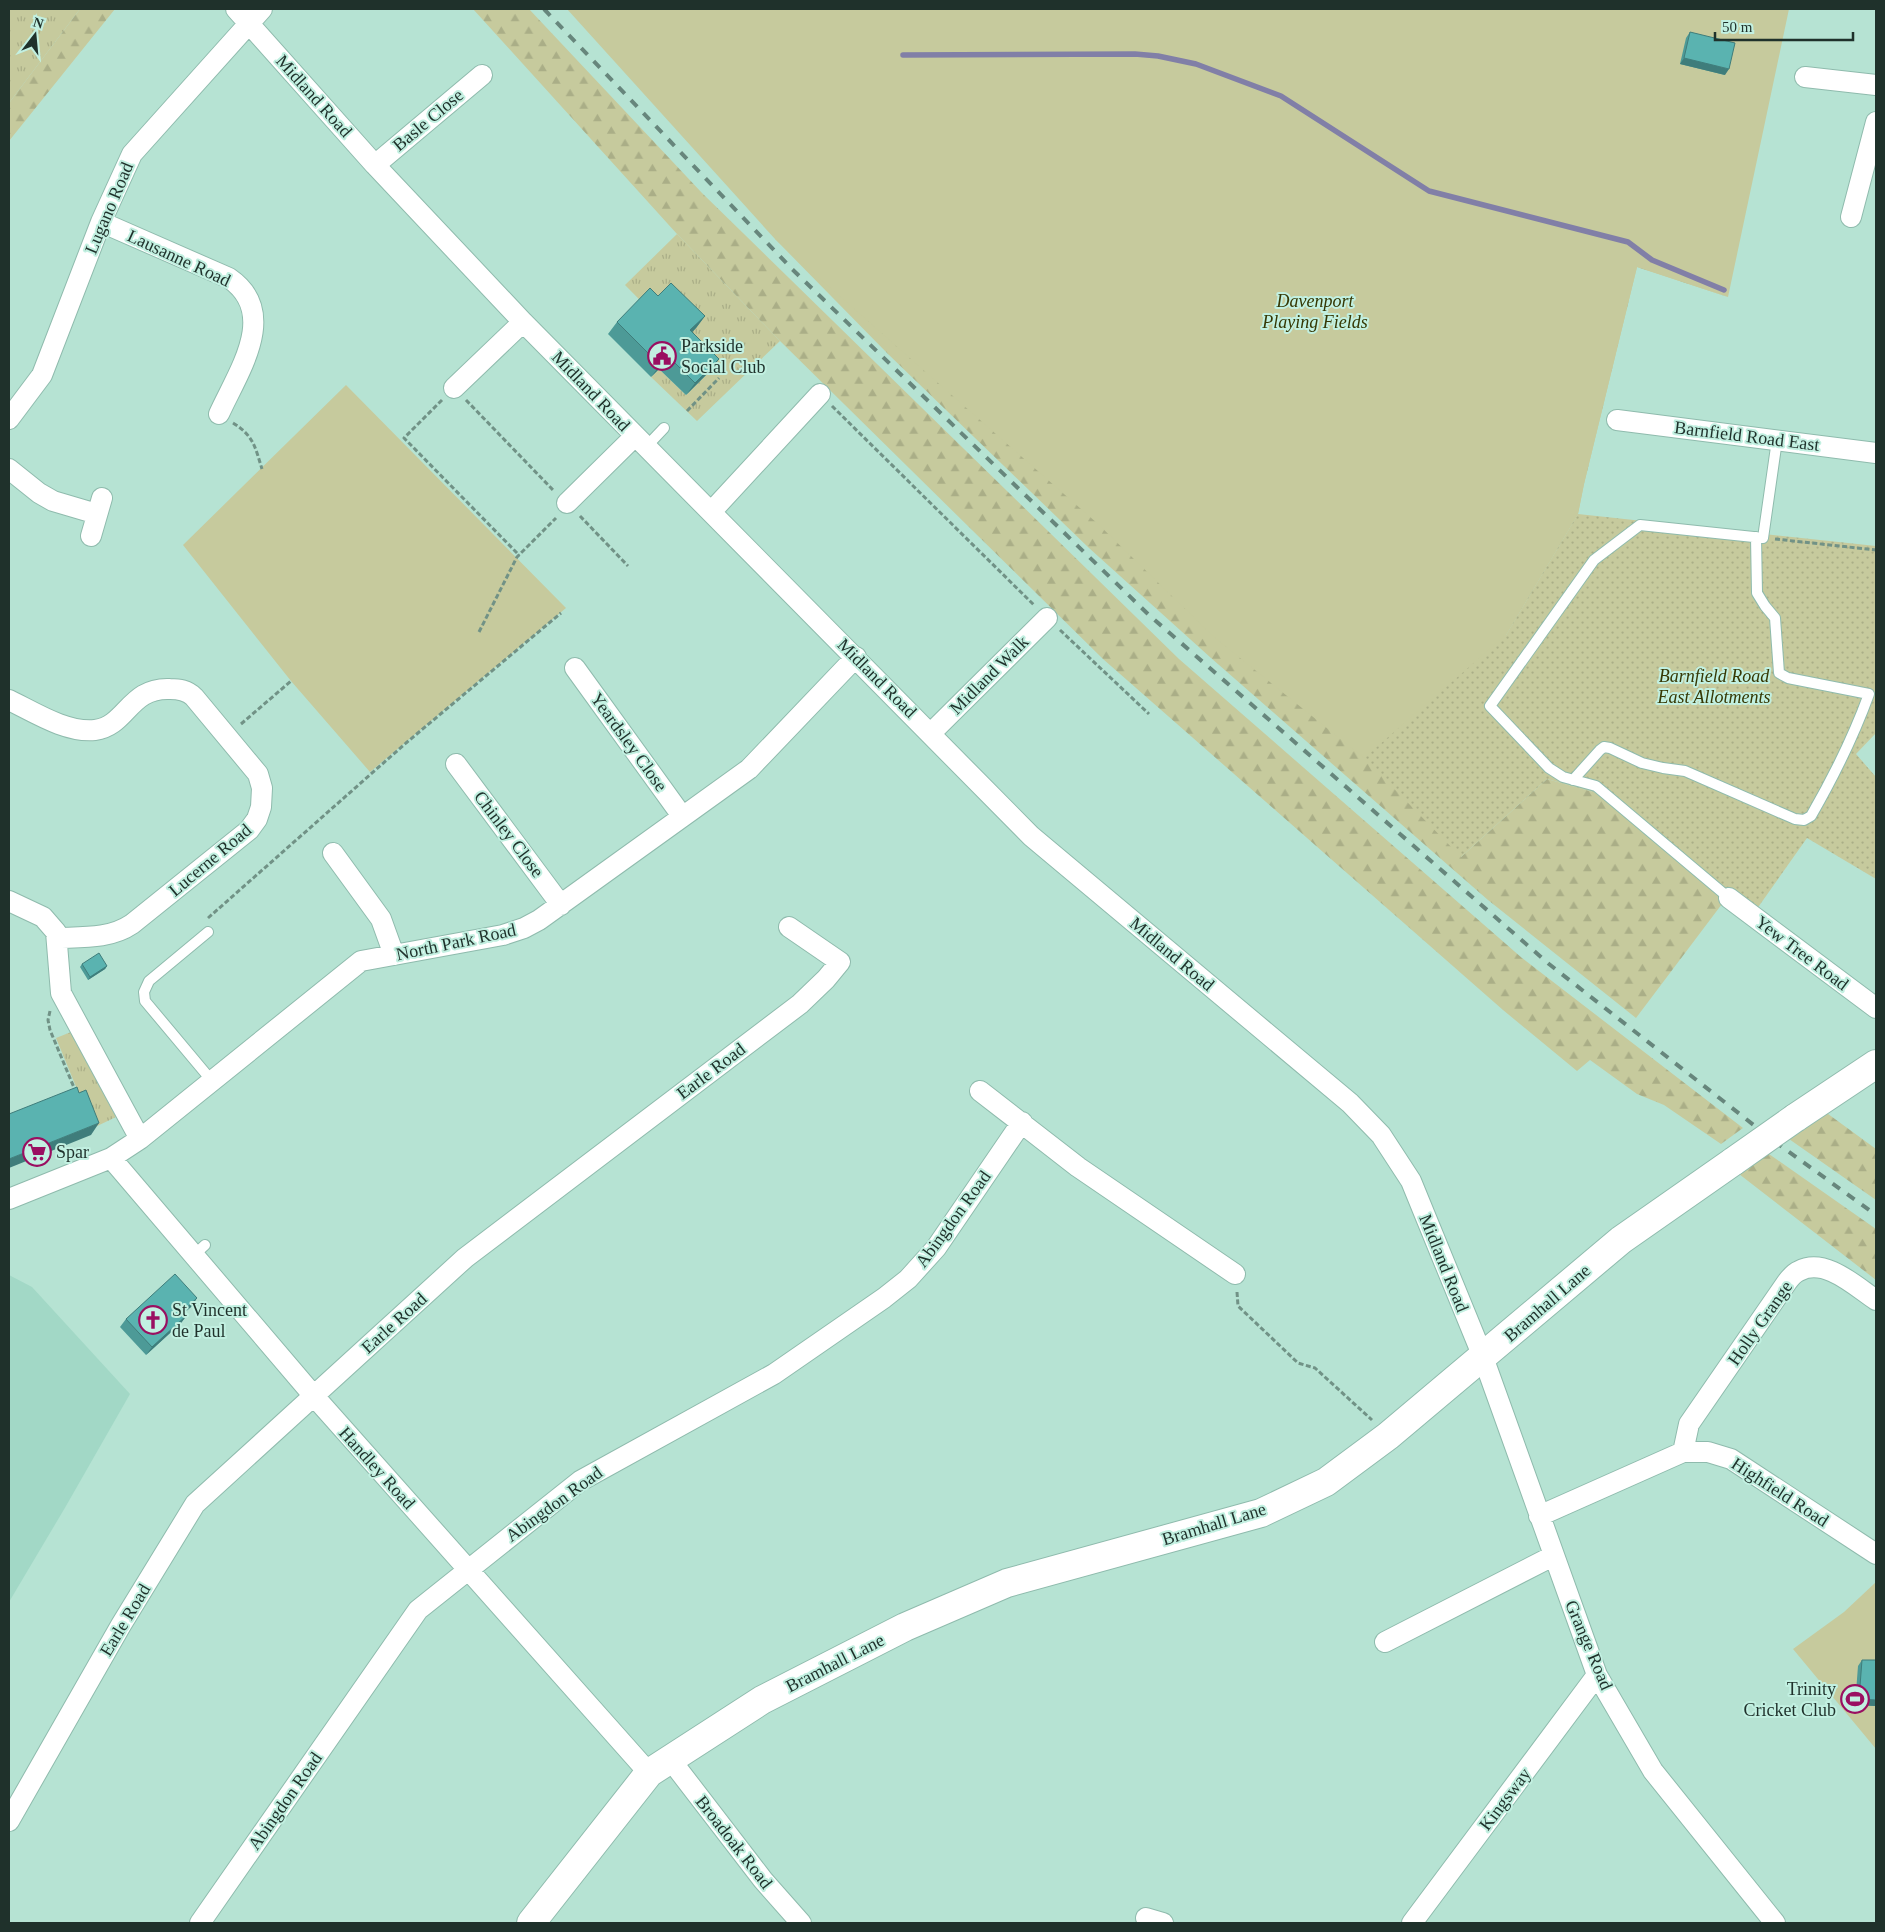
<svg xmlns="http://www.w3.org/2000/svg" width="1885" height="1932" viewBox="0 0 1885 1932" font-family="'Times New Roman',serif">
<defs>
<pattern id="grass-tufts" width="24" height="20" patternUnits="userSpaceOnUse" patternTransform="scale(1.25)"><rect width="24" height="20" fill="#c6ca9d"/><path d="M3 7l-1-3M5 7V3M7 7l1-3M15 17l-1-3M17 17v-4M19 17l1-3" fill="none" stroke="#aaae87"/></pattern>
<pattern id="forest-firs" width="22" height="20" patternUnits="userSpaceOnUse" patternTransform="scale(1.25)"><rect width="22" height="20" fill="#c6ca9d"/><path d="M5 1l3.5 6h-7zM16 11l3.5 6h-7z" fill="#aaae87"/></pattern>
<pattern id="garden-dots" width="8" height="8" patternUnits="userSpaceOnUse" patternTransform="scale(1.25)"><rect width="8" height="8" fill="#c6ca9d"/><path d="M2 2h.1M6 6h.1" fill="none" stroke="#aaae87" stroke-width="1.8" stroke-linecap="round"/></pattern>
</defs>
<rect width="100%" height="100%" fill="#b6e3d3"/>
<path fill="#a2d8c6" d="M9,1275L32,1287L130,1394L66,1506L9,1602Z"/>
<path fill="url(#grass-tufts)" d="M9,9H80L9,103Z
M677,234L780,341L697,421L651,377L659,369L686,395L710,371L625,285Z
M71,1032L116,1117L93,1128L56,1038Z"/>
<path fill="url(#forest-firs)" d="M80,9H115L9,141V103Z
M473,9H529L702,193L1179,659L1522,958L1743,1128L1721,1144L1664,1105L1637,1094L1590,1060L1577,1071L1503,1010L1103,659L780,341L677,234Z
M1301,144L1728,297L1637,267L1584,484L1578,514L1506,635L1461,857L1547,779L1597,793L1725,900L1636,1018L1488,900L1211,658L1089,548L888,354L775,239L776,235Z
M1824,1111L1876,1149V1200L1789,1139Z
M1769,1154L1876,1229V1280L1739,1174Z"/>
<path fill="#c6ca9d" d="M567,9H1789L1728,297L1637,267L1584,484L1578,514L1506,635L1364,758L1214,637L1098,524L775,239Z
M346,385L566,608L370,772L291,681L183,545Z
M1876,1582V1749L1793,1649L1844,1612Z"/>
<path fill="url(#garden-dots)" d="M1578,514L1876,546V733L1856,754L1876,777V879L1807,838L1754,913L1725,900L1597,793L1547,779L1461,857L1364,758L1506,635Z"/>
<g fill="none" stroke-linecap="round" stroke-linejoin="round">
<path stroke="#817fa7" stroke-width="5.5" d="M903,55L1135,54L1158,56L1196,64L1281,96L1429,191L1628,242L1652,260L1724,290"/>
<defs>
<path id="service" d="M646,447L664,428
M1573,780L1600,750L1604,747L1610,748L1642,763L1663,768L1685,771L1795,819L1804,820L1811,816C1834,776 1853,738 1869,694L1788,678L1779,673L1775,618L1765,606L1757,593L1756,537
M1729,898L1596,786L1563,777L1549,768L1490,706L1594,560L1640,525L1763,538L1777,440
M208,932L149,981L144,992L145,1001L212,1081
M194,1255L205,1245"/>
<path id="minor" d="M236,9L375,165L523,322L1031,836L1350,1103L1381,1135L1411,1181L1483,1357L1597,1675L1653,1771L1775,1923
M1805,77L1876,85
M375,165L482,75
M1851,217L1876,122
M101,222L229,278C280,313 238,372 219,414
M454,388L523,322
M9,419L42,375L101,222L132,154L262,9
M1617,420L1876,453
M9,469L39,493L53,501L97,514
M567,503L635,436
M711,512L820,394
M91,536L102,498
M575,668L682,816
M9,700C34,712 66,733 95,730C127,726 129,687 170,689C179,689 187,690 194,697L258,774L262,788L261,807L257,819L249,830L132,924C110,939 83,937 57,938
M931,733L1047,618
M456,764L561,905
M333,853L381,919L394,955
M1729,898L1876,1008
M9,901L43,917L56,932L61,993L140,1139
M980,1091L1078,1167L1235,1274
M111,1158L313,1395L649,1773
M9,1199L111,1158L140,1139L361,961L503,935L524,928L539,920L749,769L856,657
M1683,1452L1689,1424L1787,1282C1790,1278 1794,1273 1799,1271C1825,1257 1855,1286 1876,1300
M1539,1516L1683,1452H1708L1731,1459L1876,1554
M1385,1642L1553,1556
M670,1759L763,1880L801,1923
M9,1821L121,1625L195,1504L465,1258L800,1004L826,979L840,962L789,927
M1146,1918L1163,1923
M200,1923L418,1610L580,1481L774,1374L884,1298L908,1279L936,1248L1022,1122
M1412,1923L1597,1675"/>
<path id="primary" d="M1795,1118L1876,1064
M531,1923L649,1773L762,1700L905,1627L1007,1583L1261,1513L1326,1482L1388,1436L1621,1240L1734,1161"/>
</defs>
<use href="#service" stroke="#8fbbad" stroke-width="12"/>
<use href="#minor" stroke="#8fbbad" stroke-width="22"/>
<use href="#primary" stroke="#8fbbad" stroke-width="30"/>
<path stroke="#719286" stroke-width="3" stroke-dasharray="5 2.5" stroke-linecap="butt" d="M442,400L404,438L519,555
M466,400L554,491
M832,406L1034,605
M687,411L719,378
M233,423C254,436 255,447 262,469
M580,516L628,566
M1775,539L1876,550
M1060,630L1149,714
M479,632L517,557L556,518
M241,724L291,681
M208,918L406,743L561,613
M50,1011L48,1020L50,1030L75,1090
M1237,1292L1238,1306L1298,1363L1315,1368L1372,1420"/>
<use href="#service" stroke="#fff" stroke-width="10"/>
<use href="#minor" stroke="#fff" stroke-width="20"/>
<use href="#primary" stroke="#fff" stroke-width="28"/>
<path stroke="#67867c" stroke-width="4" stroke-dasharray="9 9" stroke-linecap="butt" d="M544,9L792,269L1149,615L1549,964L1774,1141L1876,1215"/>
<defs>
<path id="primary-bridge" d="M1734,1161L1795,1118"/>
</defs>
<use href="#primary-bridge" stroke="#8fbbad" stroke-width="30" stroke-linecap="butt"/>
<use href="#primary-bridge" stroke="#fff" stroke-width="28"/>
</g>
<path fill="#4d9a97" d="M1690,32L1725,75L1680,64L1686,38Z
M705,316L696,328L692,332L719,359L710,371L686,395L659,369L651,377L608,334L617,322Z
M82,964L107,966L105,969L88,980L80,967Z
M197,1298L191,1307L185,1312L187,1315L181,1323L146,1355L120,1327L126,1319Z
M1862,1660L1876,1706L1855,1705L1858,1666Z"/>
<path fill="#3f7d7b" d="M1684,58L1729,69L1725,75L1680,64Z
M705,316L696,328L682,343L690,330Z
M668,356L659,369L651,377L660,365Z
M719,359L710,371L686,395L695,383Z
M107,966L105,969L88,980L90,977Z
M99,1123L91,1135L9,1168V1159Z
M197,1298L191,1307L177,1319L183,1311Z
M187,1315L181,1323L146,1355L152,1347Z
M1859,1699L1876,1700V1706L1855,1705Z"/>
<path fill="#5ab3b0" stroke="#3f7d7b" d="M1690,32L1735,43L1729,69L1684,58Z
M671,283L705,316L690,330L719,359L695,383L668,356L660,365L617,322L650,288L658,296Z
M99,953L107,966L90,977L82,964Z
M77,1087L79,1093L86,1090L99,1123L9,1159V1114Z
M175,1274L197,1298L183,1311L187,1315L152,1347L126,1319Z
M1862,1660H1876V1700L1859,1699Z"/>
<defs>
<symbol id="civic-ring" viewBox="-11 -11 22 22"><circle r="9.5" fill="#c2f0e1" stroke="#9a0f61" stroke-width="1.5"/><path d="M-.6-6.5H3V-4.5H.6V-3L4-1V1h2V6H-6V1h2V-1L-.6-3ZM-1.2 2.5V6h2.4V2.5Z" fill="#9a0f61"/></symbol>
<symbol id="supermarket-ring" viewBox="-11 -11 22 22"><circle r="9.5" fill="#c2f0e1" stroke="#9a0f61" stroke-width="1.5"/><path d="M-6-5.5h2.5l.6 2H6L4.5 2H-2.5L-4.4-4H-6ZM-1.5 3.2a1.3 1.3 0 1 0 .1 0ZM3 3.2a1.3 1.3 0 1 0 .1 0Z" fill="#9a0f61"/></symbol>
<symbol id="church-ring" viewBox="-11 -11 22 22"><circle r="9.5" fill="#c2f0e1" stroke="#9a0f61" stroke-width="1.5"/><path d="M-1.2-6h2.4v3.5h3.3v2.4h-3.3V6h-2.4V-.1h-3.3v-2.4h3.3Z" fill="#9a0f61"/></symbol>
<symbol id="stadium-ring" viewBox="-11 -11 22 22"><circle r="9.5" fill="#c2f0e1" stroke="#9a0f61" stroke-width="1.5"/><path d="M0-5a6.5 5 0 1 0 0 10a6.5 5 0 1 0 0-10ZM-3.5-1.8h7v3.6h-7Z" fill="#9a0f61"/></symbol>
</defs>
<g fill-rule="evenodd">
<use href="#civic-ring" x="646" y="340" width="32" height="32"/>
<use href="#supermarket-ring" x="21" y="1136" width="32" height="32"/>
<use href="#church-ring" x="137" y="1304" width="32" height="32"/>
<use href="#stadium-ring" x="1839" y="1683" width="32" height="32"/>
</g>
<g text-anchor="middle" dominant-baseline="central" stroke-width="4" stroke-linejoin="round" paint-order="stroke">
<g font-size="18" fill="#1f312b" stroke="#c2f0e1">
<text transform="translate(314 96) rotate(48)">Midland Road</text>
<text transform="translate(428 120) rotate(-40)">Basle Close</text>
<text transform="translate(109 208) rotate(-67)">Lugano Road</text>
<text transform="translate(179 258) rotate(25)">Lausanne Road</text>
<text transform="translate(591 391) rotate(46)">Midland Road</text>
<text transform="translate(1747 436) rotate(7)">Barnfield Road East</text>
<text transform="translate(989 675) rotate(-45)">Midland Walk</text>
<text transform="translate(877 678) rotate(45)">Midland Road</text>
<text transform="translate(629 742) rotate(54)">Yeardsley Close</text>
<text transform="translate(509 834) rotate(53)">Chinley Close</text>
<text transform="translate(210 860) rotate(-40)">Lucerne Road</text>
<text transform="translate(456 942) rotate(-12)">North Park Road</text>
<text transform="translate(1802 953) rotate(37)">Yew Tree Road</text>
<text transform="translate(1172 954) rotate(40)">Midland Road</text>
<text transform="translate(711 1071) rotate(-37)">Earle Road</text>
<text transform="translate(953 1219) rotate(-54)">Abingdon Road</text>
<text transform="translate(1444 1263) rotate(68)">Midland Road</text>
<text transform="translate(1547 1303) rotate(-41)">Bramhall Lane</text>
<text transform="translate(394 1323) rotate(-42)">Earle Road</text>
<text transform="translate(1760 1323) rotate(-55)">Holly Grange</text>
<text transform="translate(377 1468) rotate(48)">Handley Road</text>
<text transform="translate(1780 1492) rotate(33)">Highfield Road</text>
<text transform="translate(554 1504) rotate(-36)">Abingdon Road</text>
<text transform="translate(1214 1524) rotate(-17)">Bramhall Lane</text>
<text transform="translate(125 1620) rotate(-59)">Earle Road</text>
<text transform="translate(1589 1645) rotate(67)">Grange Road</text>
<text transform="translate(835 1663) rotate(-27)">Bramhall Lane</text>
<text transform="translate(1505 1799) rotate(-53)">Kingsway</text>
<text transform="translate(285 1801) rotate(-55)">Abingdon Road</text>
<text transform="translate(734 1842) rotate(52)">Broadoak Road</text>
</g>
<g font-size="18" font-style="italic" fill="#363804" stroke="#c2f0e1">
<text x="1315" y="301">Davenport<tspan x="1315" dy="21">Playing Fields</tspan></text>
<text x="1714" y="676">Barnfield Road<tspan x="1714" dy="21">East Allotments</tspan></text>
</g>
<g font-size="18" fill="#1f312b" stroke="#c2f0e1" text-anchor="start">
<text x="681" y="346">Parkside<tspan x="681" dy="21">Social Club</tspan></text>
<text x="56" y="1152">Spar</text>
<text x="172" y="1310">St Vincent<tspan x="172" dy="21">de Paul</tspan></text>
<text x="1836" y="1689" text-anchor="end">Trinity<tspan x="1836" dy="21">Cricket Club</tspan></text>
</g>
</g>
<rect width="1885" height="1932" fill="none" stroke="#1f312b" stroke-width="20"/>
<g transform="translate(35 35) rotate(16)" stroke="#c2f0e1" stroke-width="4" paint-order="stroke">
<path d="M0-4L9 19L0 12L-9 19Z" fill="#1f312b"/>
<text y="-8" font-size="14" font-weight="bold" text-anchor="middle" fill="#1f312b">N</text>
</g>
<path d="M1715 32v8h138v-8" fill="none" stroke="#1f312b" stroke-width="2.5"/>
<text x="1722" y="32" font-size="15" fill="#1f312b" stroke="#c2f0e1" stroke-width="4" paint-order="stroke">50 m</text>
</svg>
